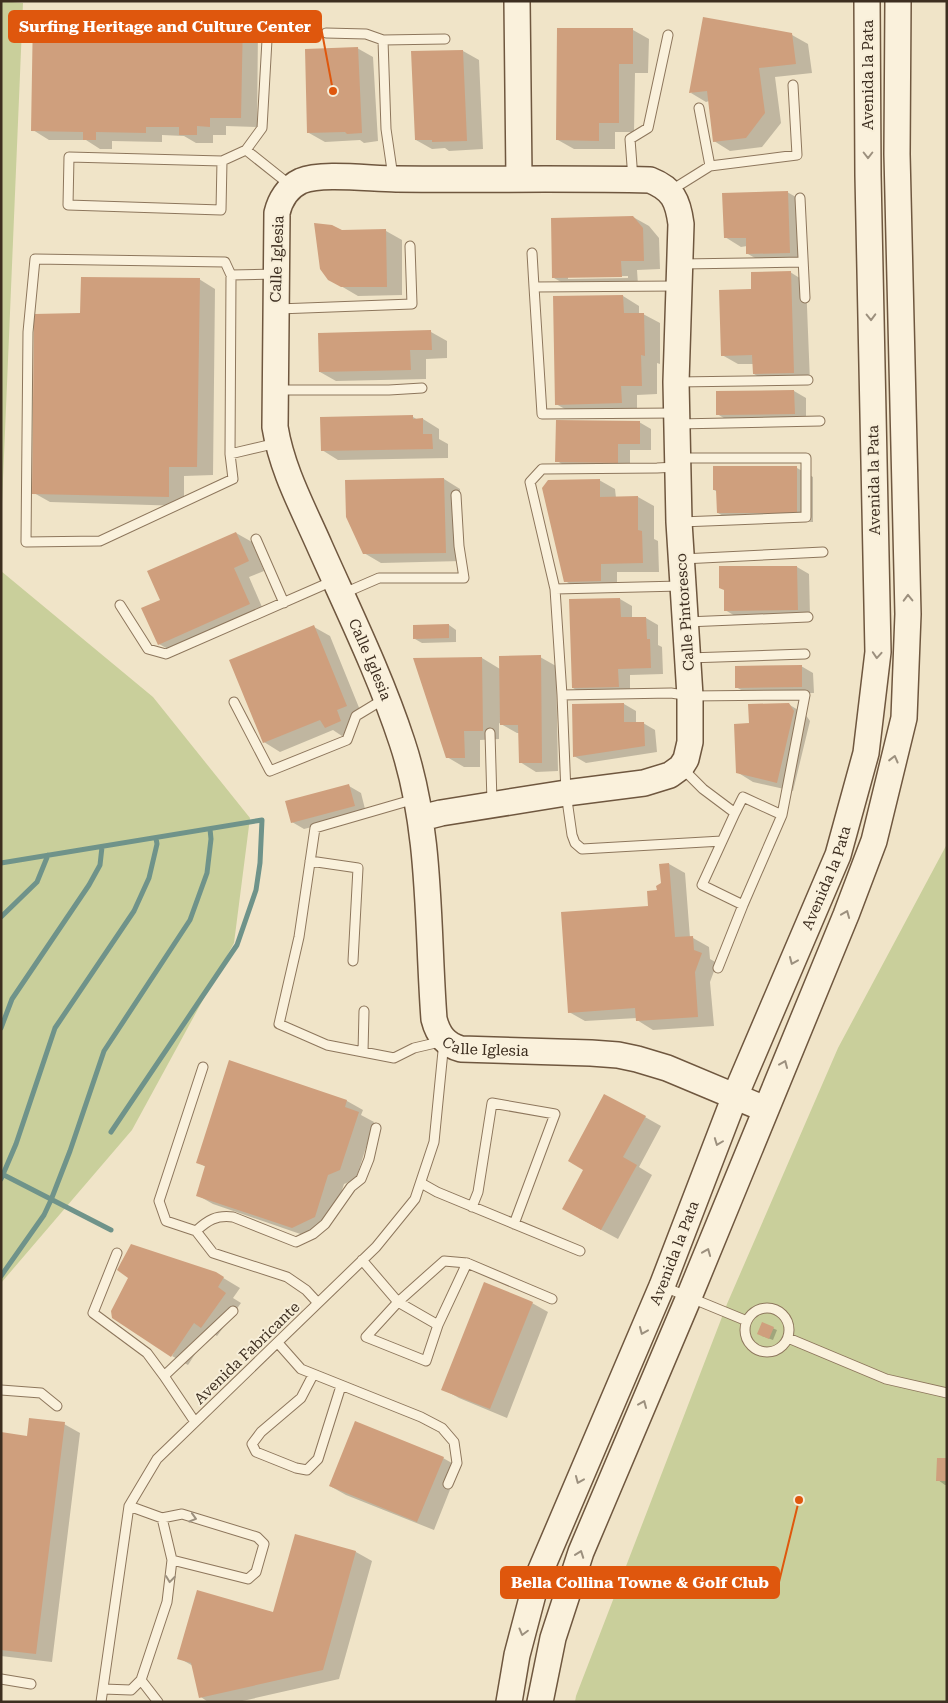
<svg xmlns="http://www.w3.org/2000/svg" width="948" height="1703" viewBox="0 0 948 1703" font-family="'Roboto Serif',serif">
<rect width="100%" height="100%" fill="#f0e4c8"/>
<path fill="#c9cf9b" d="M1,1L23,3L1,527Z
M1,571L153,697L250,818L234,943L132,1130L1,1283Z
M947,844V1702H575L576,1696L727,1304L838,1048Z"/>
<path fill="#0003" fill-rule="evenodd" d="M242,19L258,28L257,127L226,126V135H213V143H196L184,136L162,135V142L112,141V149H100L86,140H49L33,130Z
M633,30L649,39L648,73H635L634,132H615V149H574L558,140Z
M792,35L808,44L812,73L775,77L781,123L762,147L730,151L714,141L709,101L706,102L691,93Z
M357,48L373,57L378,141L364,143L360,140L325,142L309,133Z
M463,51L479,60L483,149L449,151L445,148L432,149L416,140Z
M787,192L803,201L806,261L764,263L748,254L747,246L741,247L725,237Z
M633,217L649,226L659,238L660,269L637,270L638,285L570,287L554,278ZM628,276V278L568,279V277Z
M342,231H386L402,240V295L358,296L329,279Z
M790,272L806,282L810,382L770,383L754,374V364H738L722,355L753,290Z
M199,279L215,289L213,475L184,476V506L50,502L34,493L81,315Z
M623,296L639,306V314H643L660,323V364L657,363V394L637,395V412L572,413L556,404Z
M431,332L447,341V358L426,359V379L336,381L320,372Z
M794,391L806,398V420L729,421L717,414Z
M413,417L418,420L423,419L439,429V439L448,444V458L338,460L322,450V418Z
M639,422L651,429V450H630V469L569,468L557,461Z
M797,468L813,477V522H734L718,513V492L714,490Z
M444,479L460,489L462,561L381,563L364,553L346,481Z
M599,480L615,489L616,498L638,497L654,506V539L658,541L659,572H617V590H581L565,581Z
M236,533L252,542L264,571L249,577L265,614L175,653L159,644L161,600Z
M797,567L809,574L810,616L737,617L725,610Z
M620,599L632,606V618H646L658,625V645L662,647L663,674L630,675V694L585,695L573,688Z
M449,625L456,630V642L422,643L415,639Z
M314,627L330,636L362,715L352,719L356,730L342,736L333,730L280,752L264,742Z
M540,657L556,666L558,771L536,772L520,762V733H517L499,723V739L480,740V767H464L447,757L482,658L500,669Z
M801,666L813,673L814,693L748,694L736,687Z
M624,704L636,711V723H643L655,730L657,752L586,763L574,756Z
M788,704L805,714L810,721L793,791L753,782L737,772L750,725Z
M349,786L361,793L366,813L304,829L292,822Z
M669,864L685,873L690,938H693L709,947L710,959L717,963L710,982L714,1026L653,1030L637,1020V1018L585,1021L569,1012L650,907L662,884Z
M230,1062L347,1101L363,1110L361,1115L374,1122L356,1179L344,1184L330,1226L309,1237L213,1204L197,1195L206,1167L197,1162Z
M645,1117L661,1126L639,1167L652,1175L618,1239L579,1218Z
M215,1273L240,1288L233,1298L241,1303L217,1336L210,1331L188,1365L172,1356Z
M532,1303L548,1312L507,1418L459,1398L443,1389Z
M763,1324L777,1330L773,1340L762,1336Z
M64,1424L80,1433L52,1662L1,1656V1433L28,1437Z
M443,1458L459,1467L434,1530L346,1495L330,1486Z
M947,1460V1485H945L938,1480Z
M296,1535L356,1552L372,1561L339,1679L238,1702H208L201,1697L193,1666L179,1658L274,1613Z"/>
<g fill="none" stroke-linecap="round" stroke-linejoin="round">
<path stroke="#6f938a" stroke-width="5" d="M1,863L262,820L260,863L256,890L237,945L111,1132
M1,917L37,882L48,855
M1,1028L12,999L89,885L100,865L102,847
M2,1174L111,1230
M1,1179L16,1144L55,1028L134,911L149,878L157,844L156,838
M1,1276L44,1215L51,1200L70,1151L104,1051L190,920L207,873L211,839L210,829"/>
</g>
<path fill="#cf9f7d" d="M33,14L243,18L241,118H210V127L197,126V135H179V127H146V133L96,132V140H83V132L31,131Z
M703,17L792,33L796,64L759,68L765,113L746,138L713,142L707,91L689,93Z
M557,28H633V64H619V123H599V141L556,140Z
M358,47L362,133L347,134L345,132L307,133L305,49Z
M463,50L467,141L432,142V140H415L411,51Z
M788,191L790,253L746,254V238H724L722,193Z
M633,216L643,228L644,261H621L622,277L552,278L551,218Z
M314,223L332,225L342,230L386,229L387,287H341L328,280L320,269Z
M791,271L794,373L753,374L752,355L721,356L719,290L751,289V272Z
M81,277L200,278L197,467H169V497L32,494L34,314L80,313Z
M623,295L624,313H644L645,356L641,355L642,386H621L622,403L555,405L553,296Z
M431,330L432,350H410L411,370L319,372L318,333Z
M794,390L795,414L716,415V391Z
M413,415V419L423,418V434H432L433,449L321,451L320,417Z
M556,420L640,421V444H618V463L555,462Z
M713,466H797V513H717L716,490H713Z
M444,478L446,553L363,554L346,517L345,480Z
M600,479V497L638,496V530L642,531L643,563L601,564V581L564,582L542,488L548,480Z
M236,532L249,561L234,568L250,604L158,645L141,608L160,600L147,571Z
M719,566H797L798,610L724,611V590L719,588Z
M620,598L621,617H646L647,639H650L651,668L618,669L619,687L572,688L569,599Z
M449,624V638L413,639V625Z
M314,625L347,706L337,710L341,721L325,728L320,720L263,743L229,660Z
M541,655L542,763H519L518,725H500L499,656Z
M482,657L483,731H464L465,758H446L413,658Z
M802,665V687L735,688V666Z
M624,703V722H644L645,746L573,757L572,704Z
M789,703L794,711L777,783L736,773L734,724L749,723L748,704Z
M349,784L355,806L291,823L285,801Z
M669,863L675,937L693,936L694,950L702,953L695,972L698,1017L636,1021L635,1008L568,1013L561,912L648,906L647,891L657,890L656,886L661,883L659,864Z
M229,1060L347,1100L345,1107L359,1112L340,1170L328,1175L315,1217L292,1228L196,1196L205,1166L196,1163Z
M604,1094L646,1116L623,1157L637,1165L601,1230L562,1209L583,1170L568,1161Z
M131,1244L216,1272L224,1277L218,1287L226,1293L201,1328L194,1323L171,1357L112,1318L111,1311L128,1278L117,1270Z
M484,1282L533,1302L490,1409L441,1390Z
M762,1322L774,1327L769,1339L757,1334Z
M29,1418L65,1422L36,1654L1,1650V1432L27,1436Z
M355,1421L444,1457L417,1522L329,1486Z
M937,1458H947V1481H936Z
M295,1534L356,1551L323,1670L199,1698L191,1663L177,1659L197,1590L273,1612Z"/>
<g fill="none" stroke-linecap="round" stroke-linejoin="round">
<defs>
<path id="lane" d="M326,33L366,34L383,40
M699,108L710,166
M246,150L262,128L267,40
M222,161L221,210L68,205L69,157L222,161L246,150L290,185
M393,177L386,129L383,40L445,39
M633,179L630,139L648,128L668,35
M670,191L710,166L797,155L793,85
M800,198L805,298
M532,253L534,287
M681,264L803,262
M276,274L231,275L225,262L35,259L28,332L26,542L100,541L233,479L230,454L277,443
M278,309L412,304L410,246
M677,382L808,380
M278,390H389L422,388
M676,413L542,414L534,287L677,286
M677,424L820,421
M230,454L231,275
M678,458H806V517L681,522
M676,467L657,468L542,469L530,482L555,589L681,586
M256,539L284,603
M682,559L823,552
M555,589L562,695L566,793L572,835L575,843L582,849L722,841
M342,594L379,578H464L459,546L456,495
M120,605L148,649L166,654L335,580
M686,622L808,617
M688,658L805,654
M562,695L671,693L690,696L805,695L782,815
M234,702L270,771L347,740L356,716L384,699
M490,733L492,802
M683,769L703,789L735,813L743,797L782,815L743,905L702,885L735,813
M310,861L358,868L353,961
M718,968L743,905
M363,1052L364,1011
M203,1067L159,1201L166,1221L196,1231L213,1253L287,1277L306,1290L318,1303
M421,1183L437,1192L580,1251
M472,1207L478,1192L492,1103L555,1114L514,1224
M196,1231C208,1220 216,1215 233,1217L296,1242L313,1234L325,1224L351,1187L361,1179L369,1159L376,1128
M117,1253L93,1313L147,1353L164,1376
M362,1260L398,1302L438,1325L467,1263L552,1299
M662,1286L747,1321
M745 1330a22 22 0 1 1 44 0a22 22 0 1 1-44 0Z
M438,1325L426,1361L366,1337L398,1302L444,1261L467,1263
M788,1338L886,1379L947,1393
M278,1343L301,1369L421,1417L442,1428L454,1442L457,1463L448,1484
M313,1375L301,1398L261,1432L252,1444L256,1452L296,1468L307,1470L318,1459L341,1386
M1,1390L41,1393L57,1406
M195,1422L164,1376L233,1311
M162,1518L172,1560
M1,1679L31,1684
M141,1680L158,1702
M103,1689L131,1690L141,1680L167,1602L172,1560L248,1579L256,1572L264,1544L257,1537L182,1514L162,1518L129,1506
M101,1702L129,1506L157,1459L376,1247L415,1199L434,1142L444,1041L414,1048L394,1058L327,1045L279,1024L299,937L315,828L415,799"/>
<g id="secondary">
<path d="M517,1L519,178"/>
<path id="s1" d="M421,818L441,813L566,793L644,783L670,775L681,767L686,759L690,742V696L679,522L676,382L681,224C678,201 673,189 650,180C565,178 480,180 396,179C371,179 322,172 301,181C288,187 280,200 277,213L275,427C282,470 303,508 320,547C349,612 380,675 402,742C432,832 427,927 434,1019C438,1035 446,1045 461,1049L591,1053L618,1055L637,1059L667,1068L765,1109"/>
<path id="s2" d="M509,1702L517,1655L537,1579L662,1286L735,1096L838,855L866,753L878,652L868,175L867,1"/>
<path d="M540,1702L553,1638L581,1552L689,1297L846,915L874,841L904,718L908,614L897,154L898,1"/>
</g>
</defs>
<use href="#lane" stroke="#8d765c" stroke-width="11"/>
<use href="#secondary" stroke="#6f573f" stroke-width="28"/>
<use href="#lane" stroke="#faf1dc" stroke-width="9"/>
<use href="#secondary" stroke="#faf1dc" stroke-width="25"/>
</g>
<defs><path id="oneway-chevron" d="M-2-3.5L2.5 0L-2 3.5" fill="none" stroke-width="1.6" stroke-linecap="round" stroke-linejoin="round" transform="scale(1.25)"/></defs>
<g stroke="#9c907e">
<use href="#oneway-chevron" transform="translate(868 155) rotate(90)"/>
<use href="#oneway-chevron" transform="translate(871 317) rotate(89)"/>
<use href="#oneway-chevron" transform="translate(908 598) rotate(-91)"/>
<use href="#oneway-chevron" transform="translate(877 655) rotate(94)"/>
<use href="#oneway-chevron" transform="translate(894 759) rotate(-76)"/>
<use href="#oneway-chevron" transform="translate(846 914) rotate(-68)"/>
<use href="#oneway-chevron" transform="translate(793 961) rotate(113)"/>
<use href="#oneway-chevron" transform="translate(784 1064) rotate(-67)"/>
<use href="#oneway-chevron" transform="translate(718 1142) rotate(111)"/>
<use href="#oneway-chevron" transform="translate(707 1252) rotate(-68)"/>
<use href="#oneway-chevron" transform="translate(643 1331) rotate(113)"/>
<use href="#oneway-chevron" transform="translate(643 1404) rotate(-67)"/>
<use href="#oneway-chevron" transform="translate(579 1480) rotate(113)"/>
<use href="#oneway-chevron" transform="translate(193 1518) rotate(17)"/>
<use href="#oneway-chevron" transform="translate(580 1554) rotate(-70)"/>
<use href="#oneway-chevron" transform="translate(170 1579) rotate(97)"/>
<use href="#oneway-chevron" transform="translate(523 1632) rotate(105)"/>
</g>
<g text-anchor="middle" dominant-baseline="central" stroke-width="4" stroke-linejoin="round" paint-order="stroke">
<g font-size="15" fill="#3d2e20" stroke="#f7eed8">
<text transform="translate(868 75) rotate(-90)">Avenida la Pata</text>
<text transform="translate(277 259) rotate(-88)">Calle Iglesia</text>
<text transform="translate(874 480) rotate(-91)">Avenida la Pata</text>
<text transform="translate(685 612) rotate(-94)">Calle Pintoresco</text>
<text stroke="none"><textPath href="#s1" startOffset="1726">Calle Iglesia</textPath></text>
<text stroke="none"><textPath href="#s2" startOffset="885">Avenida la Pata</textPath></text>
<text stroke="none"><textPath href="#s1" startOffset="2161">Calle Iglesia</textPath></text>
<text stroke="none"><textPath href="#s2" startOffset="480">Avenida la Pata</textPath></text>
<text transform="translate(247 1353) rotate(-44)">Avenida Fabricante</text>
</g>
</g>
<path fill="none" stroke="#df570d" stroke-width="2" d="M333 91L321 27M799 1500L779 1582"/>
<g fill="#df570d" stroke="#f7eed8" stroke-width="2">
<circle cx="333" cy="91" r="5"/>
<circle cx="799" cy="1500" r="5"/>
</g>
<g fill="#df570d" stroke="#df570d" stroke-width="2">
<rect x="9" y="11" width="312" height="31" rx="5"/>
<rect x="501" y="1567" width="278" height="31" rx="5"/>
</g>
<g font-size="16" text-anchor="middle" font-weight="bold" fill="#fff">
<text x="165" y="32">Surfing Heritage and Culture Center</text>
<text x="640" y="1588">Bella Collina Towne &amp; Golf Club</text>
</g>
<rect width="948" height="1703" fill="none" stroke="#3d2e20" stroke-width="5"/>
</svg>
